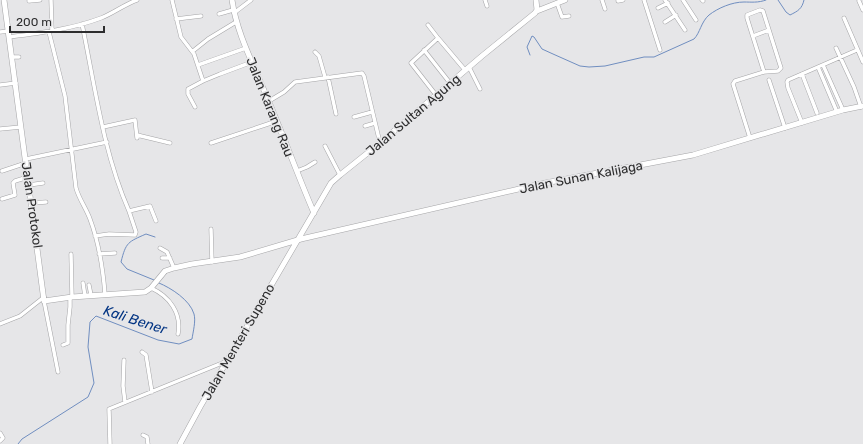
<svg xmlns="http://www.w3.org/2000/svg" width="863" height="444" viewBox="0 0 863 444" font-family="Rubik,sans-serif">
<rect width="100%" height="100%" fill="#e6e6e8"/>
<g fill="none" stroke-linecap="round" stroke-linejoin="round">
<path stroke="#708ec0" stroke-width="1" d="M778,0L786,12L790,15C798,11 802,9 804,0
M530,55L527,47L532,36L534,37L542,49L553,54L580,66L589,67L605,66L644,57H654L694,39C700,33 701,22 709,15C718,8 732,2 744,2C751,2 758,3 766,0
M154,280L127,269L121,262C126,242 128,242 146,234L155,237
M18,444L22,439L88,397L94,383L88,347L90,322L96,316L158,340L179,344L192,339C193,332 196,321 194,314C190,300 171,288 159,283"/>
<defs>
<path id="street" d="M51,0L52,31
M172,0L181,37L194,54L203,81L220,74L252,62
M485,0L487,6
M602,0L605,9
M644,0L660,50
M665,0L685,30
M683,0L696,20
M702,0L703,1
M29,1L40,0
M618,1L623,0
M859,1L863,10
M557,3L562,17L569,16
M658,8L668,3
M234,13L251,0
M219,14L233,10
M844,18L863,62
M176,19L201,16
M665,22L676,15
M82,24C95,86 103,152 129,211L150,206L156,221
M428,25L438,38
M0,32L9,31
M49,32L65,96L76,188C79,199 86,208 90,219C99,243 103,269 105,294
M753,36L769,30
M9,37C40,33 72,29 101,18C114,13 125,4 137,0
M836,48L854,87L861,107
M424,50L450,83
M193,51L208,39L236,22
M315,52L319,56L325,77
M12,57H19
M198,65L246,48
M823,65L843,110
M469,67L480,89
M818,67L837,112
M802,74L817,113
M328,77L336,114
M769,80L785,128
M0,85L16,83
M436,95L411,63L438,38L465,70
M269,101L284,92L295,82L362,73L364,76L380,143
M195,107L188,94V89L203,81
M354,117L372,112
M802,123L788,88L787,82L788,80L857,50
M365,126L375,123
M103,127L135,120L137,138
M0,129L21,127
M137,135L170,143
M750,138L733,84L735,81L764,72L747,18V15L760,10L763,11L781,68L778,71L764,72
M211,143L277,121
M325,146L340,175
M26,159L107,142
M2,171L26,163
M297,171L307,167L315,162
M29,185L43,183
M2,199L15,195L13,183L15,181L28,177
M32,203L46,202
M211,229L212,262
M95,236L109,234L135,235L136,232L129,211
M160,248L167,252L174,268
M71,254L72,297
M99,254L115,253
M162,258H170
M83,283L85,296
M89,285L91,295
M151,288C169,296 182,313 178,334
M44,301L58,372
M0,324L20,316L44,297
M63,345L68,343V325L70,307V297
M142,352L146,355L152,392
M124,360L123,386L125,402
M0,433L3,438L0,441
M143,435L147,437L148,444
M110,444L109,409L227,361"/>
<path id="secondary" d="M4,0L44,301L72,297L145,292L151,288L165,271L174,268L192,264L240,257L301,239L545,183L693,155L843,110L863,106
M232,0C237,35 255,67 268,100C284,137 298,176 314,213
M537,11L565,0
M180,444L200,407L331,183L340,175L380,143L482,56L535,13L537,10L536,0"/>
</defs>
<use href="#street" stroke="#a5a5a7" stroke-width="4.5"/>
<use href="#secondary" stroke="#a5a5a7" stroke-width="6"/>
<use href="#street" stroke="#fff" stroke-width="3.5"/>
<use href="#secondary" stroke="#fff" stroke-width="5"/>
</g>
<g text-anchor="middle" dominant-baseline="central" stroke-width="3" stroke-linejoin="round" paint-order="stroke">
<g font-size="13" fill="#2d2d2e" stroke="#e6e6e8">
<text transform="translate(270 107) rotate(68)">Jalan Karang Rau</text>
<text transform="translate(413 115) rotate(-40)">Jalan Sultan Agung</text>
<text transform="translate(581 177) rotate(-11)">Jalan Sunan Kalijaga</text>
<text transform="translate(32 205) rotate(82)">Jalan Protokol</text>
<text transform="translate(238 342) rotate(-60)">Jalan Menteri Supeno</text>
</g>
<g font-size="14" font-style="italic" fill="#023483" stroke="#e6e6e8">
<text transform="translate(135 320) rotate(18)">Kali Bener</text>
</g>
</g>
<path d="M10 26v6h94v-6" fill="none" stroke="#2d2d2e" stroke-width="2"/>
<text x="16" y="26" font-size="12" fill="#2d2d2e" stroke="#e6e6e8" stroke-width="3" paint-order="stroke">200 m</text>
</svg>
